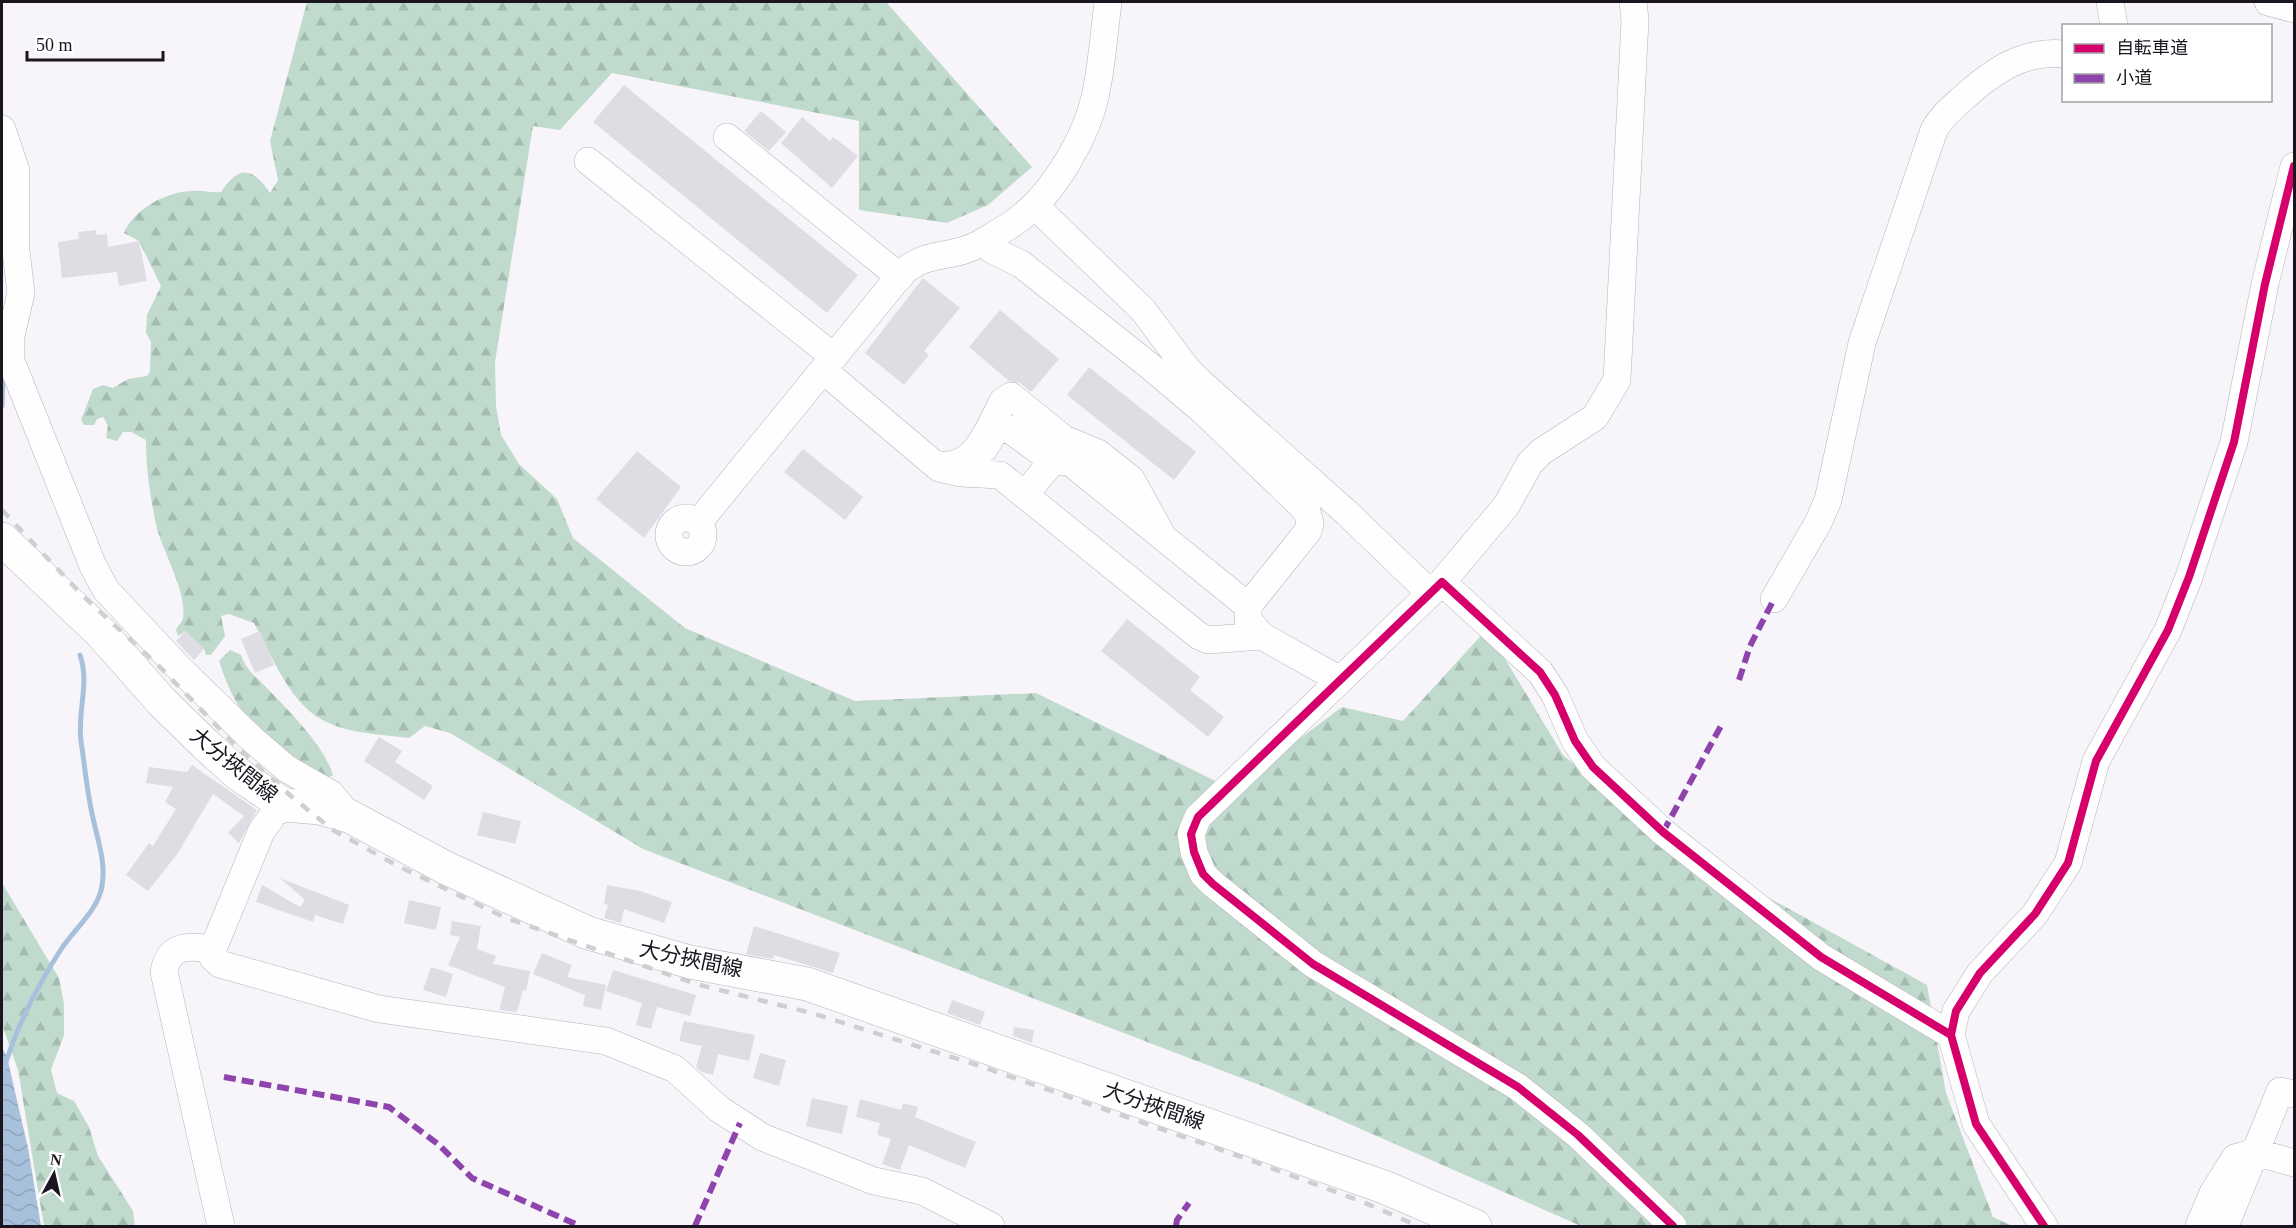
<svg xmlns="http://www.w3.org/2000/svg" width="2296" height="1228" viewBox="0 0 2296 1228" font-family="'Times New Roman','Noto Sans JP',serif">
<defs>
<pattern id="forest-firs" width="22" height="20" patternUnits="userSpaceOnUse" patternTransform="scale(1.5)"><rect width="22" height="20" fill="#c0dbcd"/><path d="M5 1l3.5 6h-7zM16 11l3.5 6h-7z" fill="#a4bbb0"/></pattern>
<pattern id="water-waves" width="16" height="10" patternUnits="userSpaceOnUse" patternTransform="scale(1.5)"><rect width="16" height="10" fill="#a7c1dc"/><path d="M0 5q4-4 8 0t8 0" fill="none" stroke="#8fa5bc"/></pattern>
</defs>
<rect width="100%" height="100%" fill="#f8f5fa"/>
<path fill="url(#forest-firs)" d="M307,2H886L1032,167L988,205L947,223L859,210V121L612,73L560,130L533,126L495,362L496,406L501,435L519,464L557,499L573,538L685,628L855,701L1036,693L1232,789L1342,707L1403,721L1487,629L1563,755L1666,841L1927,985L1946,1093L1993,1217L2012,1226H1581L1270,1089L643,849L450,733L425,726L409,738C380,734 345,734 319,718C288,699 271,654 254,623L229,614L221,616L225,636L211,655H206L204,649L185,631L178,636L176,630C178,625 182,623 183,618C187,590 162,552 156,524C150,496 146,469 146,440L131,432H123L117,441L106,438L108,425L103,417L97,419L94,425H84L81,420L93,389L103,385L113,388L128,379L147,376L150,372L151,342L146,333L147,315L161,286L139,241L124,233C134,209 167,191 193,191C203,190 211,193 221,192C239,165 252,167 270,193L278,180L270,141Z
M230,650L241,655C248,673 254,674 266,687C287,709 326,747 333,776L325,777C301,762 257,731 241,709C231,695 224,677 219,661Z
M2,883L59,978L64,1004V1035L51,1070L57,1093L74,1101L89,1127L98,1156L133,1211L135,1226H44L18,1070L2,1025Z"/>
<path fill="url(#water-waves)" d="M2,1047L7,1057L28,1148L41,1226H2Z"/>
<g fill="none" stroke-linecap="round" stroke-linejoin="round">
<path stroke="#a7c1dc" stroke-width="5" d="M2,406L3,372
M2,1075C14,1033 36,988 60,951C73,930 98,911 102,886C106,861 98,842 93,818C87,793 85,767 81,741C77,713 90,683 80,655"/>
</g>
<path fill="#dfdce4" d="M624,85L858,275L827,313L593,122Z
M761,111L786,132L769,151L744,131Z
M802,117L830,141L833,137L858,156L832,188L781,143Z
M96,230V235L107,234L108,247L139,241L147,281L119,286L117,272L62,278L58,242L79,239L78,232Z
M923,278L960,308L924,351L929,355L904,385L865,353Z
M1000,310L1059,359L1031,392L1020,383L1009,381L969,347Z
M1089,367L1196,452L1174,480L1067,395Z
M803,449L863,497L845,520L784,472Z
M637,451L681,487L644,538L596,499Z
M1127,619L1200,677L1190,690L1224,717L1208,737L1101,651Z
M185,631L204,649L194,660L176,641Z
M260,631L274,665L255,673L241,639Z
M379,737L402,751L395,762L433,786L424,800L364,761Z
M192,765L257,810L239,843L228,833L244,816L213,794L178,853L148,891L126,875L149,843L153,846L176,809L165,802L173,787L146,783L149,767L187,772Z
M483,812L521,821L515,844L477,835Z
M280,878L349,905L343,924L315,915L313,922L256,902L262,885L300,907L305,900Z
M607,885L640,891L672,902L664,923L624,909L621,923L604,918L608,905L604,904Z
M409,900L441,907L436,930L404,923Z
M452,921L481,926L477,949L496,956L493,964L530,971L526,991L523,990L517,1012L499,1010L505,987L448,965L460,937L450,935Z
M754,926L840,953L833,973L774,955L773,959L746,954Z
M542,953L572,965L567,977L606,985L601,1010L583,1006L585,995L533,974Z
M431,967L453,974L446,997L423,990Z
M613,970L696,995L690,1016L657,1007L651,1029L636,1025L642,1003L606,991Z
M952,1000L985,1012L980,1025L947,1013Z
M684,1021L755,1035L749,1061L718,1054L713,1075L702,1072L696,1067L702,1046L679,1041Z
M1014,1027L1034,1030L1032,1043L1013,1036Z
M760,1053L786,1060L779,1086L753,1078Z
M812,1098L848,1106L842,1134L806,1126Z
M860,1099L901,1110L903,1103L918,1107L915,1117L976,1142L965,1168L909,1145L900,1170L882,1164L891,1139L877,1135L880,1123L856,1117Z"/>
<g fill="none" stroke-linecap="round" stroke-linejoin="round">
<defs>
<path id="minor" d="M2110,2L2114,26
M2268,2L2294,9
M2,129L16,171V251L21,293L11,336V361L93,566L106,590L180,669L252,739L287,769L331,794L349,816
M727,137L900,277
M588,161L834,357
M1035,206L1143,310L1187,369L1201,383L1347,513L1430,593
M984,241L992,250L1021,264L1151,367L1203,411L1307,511L1310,524L1308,531L1248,606V620L1262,636
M823,370L939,468L961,473L1000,475L1199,636L1208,640L1262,636L1340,680
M984,449L995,431L1008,428L1053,461
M941,465C976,469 989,427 1003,401L1011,396L1064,439L1098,453L1131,479L1163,537
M1025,494L1053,461L1070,462L1248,606
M669 535a17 17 0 1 1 34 0a17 17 0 1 1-34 0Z
M698,523L903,272C928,250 952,259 979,244C994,235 1012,226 1025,214C1056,188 1086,137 1095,97C1102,66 1104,33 1108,2
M1442,582L1506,506L1530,463L1541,452L1595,417L1617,380L1635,20L1633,2
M1774,599L1818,523L1828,500L1862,343L1934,130C1941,117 1952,108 1963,98C1992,72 2022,50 2064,54
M290,807L275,812L261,832L213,949V958L220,964L379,1009L606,1041L675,1069L719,1109L762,1137L874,1181L922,1191L991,1226
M213,949C190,946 169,943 164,972L221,1226
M1673,1226L1578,1135L1518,1087L1313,964L1213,884L1203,874L1194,852L1191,834L1198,817L1442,582L1540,672L1555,695L1575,741L1593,767L1663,832L1821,957L1951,1035
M2044,1226L1976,1124L1951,1035L1956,1011L1980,973L2035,914L2068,863L2096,761L2168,630L2189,577L2234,442L2265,284L2294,166
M2199,1226L2213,1193L2235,1158L2255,1152L2294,1163
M2225,1226L2280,1091L2294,1094"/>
<path id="major" d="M2,539L101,633L162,702L205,744L238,774L284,805L320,808L349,816L446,868L588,933L690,962L807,984L1384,1187L1475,1226"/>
</defs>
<use href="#minor" stroke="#b6b2b9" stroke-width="28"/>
<use href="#major" stroke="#b6b2b9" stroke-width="34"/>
<use href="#minor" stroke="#fefefe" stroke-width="27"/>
<use href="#major" stroke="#fefefe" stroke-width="33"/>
<path stroke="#cfced0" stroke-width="4.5" stroke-dasharray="10 10" stroke-linecap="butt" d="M2,510L82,595L160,667L241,751L292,797L333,830L396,865L506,918L696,984L815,1014L974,1064L1236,1155L1363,1202L1418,1226"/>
<path stroke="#8e44ad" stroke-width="6" stroke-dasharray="12 6" stroke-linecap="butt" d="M1739,680L1750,646L1774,599
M1663,832L1722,724
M224,1077L389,1107L439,1145L472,1178L580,1226
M695,1226L740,1123
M1176,1226L1177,1220L1189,1203"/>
<defs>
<path id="cycleway" d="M1673,1226L1578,1135L1518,1087L1313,964L1213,884L1203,874L1194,852L1191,834L1198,817L1442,582L1540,672L1555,695L1575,741L1593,767L1663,832L1821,957L1951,1035
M2044,1226L1976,1124L1951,1035L1956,1011L1980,973L2035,914L2068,863L2096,761L2168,630L2189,577L2234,442L2265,284L2294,166"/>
</defs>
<use href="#cycleway" stroke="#fff" stroke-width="11"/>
<use href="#cycleway" stroke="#d6006c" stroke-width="8"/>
</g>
<g text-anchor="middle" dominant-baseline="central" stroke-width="4.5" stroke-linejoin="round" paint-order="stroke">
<g font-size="21" fill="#1a151e" stroke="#fff">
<text transform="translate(234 765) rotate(39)">大分挾間線</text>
<text transform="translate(691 959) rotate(12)">大分挾間線</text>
<text transform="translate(1154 1106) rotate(19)">大分挾間線</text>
</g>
</g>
<rect width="2296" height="1228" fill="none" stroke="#1a151e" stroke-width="6"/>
<rect x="2062" y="24" width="210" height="78" fill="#ffffff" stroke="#a3a1a5" stroke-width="1.5"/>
<rect x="2074" y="44" width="30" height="9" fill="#d6006c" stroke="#a3a1a5" stroke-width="1.5"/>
<text x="2116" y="54" font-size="18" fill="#1a151e">自転車道</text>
<rect x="2074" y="74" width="30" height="9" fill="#8e44ad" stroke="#a3a1a5" stroke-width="1.5"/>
<text x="2116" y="84" font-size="18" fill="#1a151e">小道</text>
<g transform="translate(54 1174) rotate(8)" stroke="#ffffff" stroke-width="4.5" paint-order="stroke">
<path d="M0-4.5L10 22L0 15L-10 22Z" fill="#1a151e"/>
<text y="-9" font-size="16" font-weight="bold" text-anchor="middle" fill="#1a151e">N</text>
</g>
<path d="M27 51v9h136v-9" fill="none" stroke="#1a151e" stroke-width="3"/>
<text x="36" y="51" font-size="18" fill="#1a151e" stroke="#ffffff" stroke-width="4.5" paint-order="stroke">50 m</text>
</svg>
